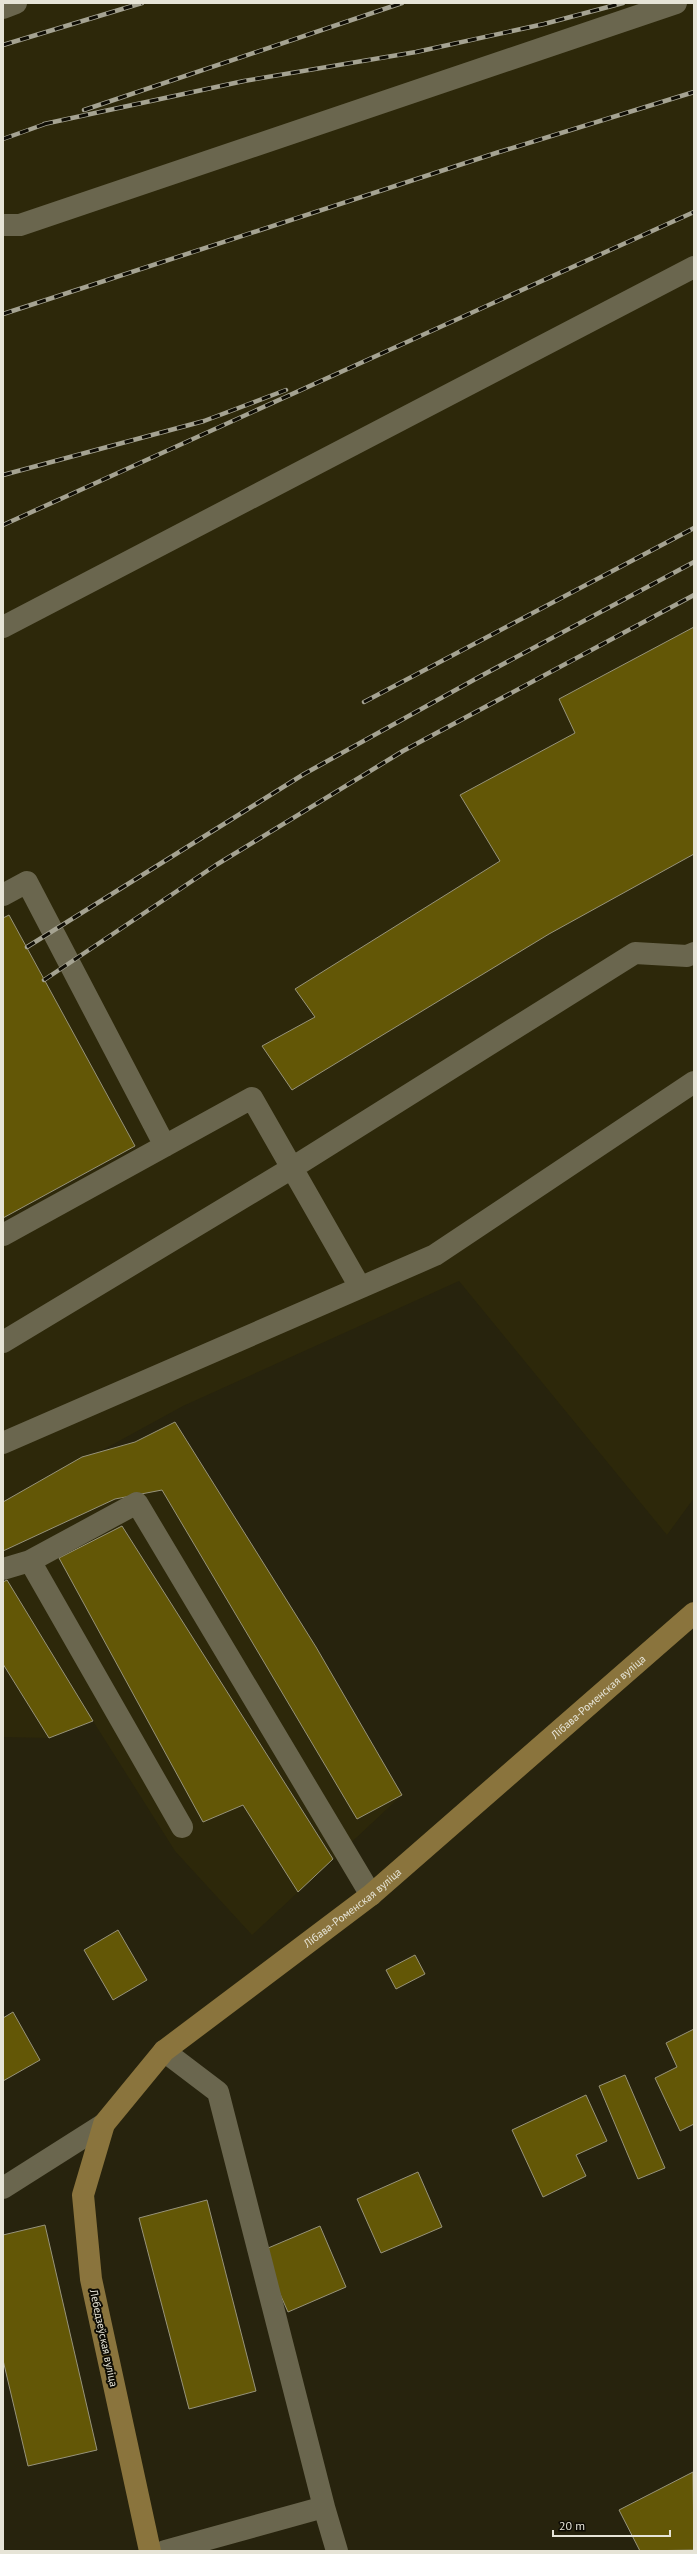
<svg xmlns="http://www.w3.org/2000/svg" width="697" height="2554" viewBox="0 0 697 2554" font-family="'PT Sans',sans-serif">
<rect width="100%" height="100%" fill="#27230d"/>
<path fill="#2d280a" d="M3,3H694V1498L667,1535L459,1281L183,1406L99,1452L135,1442L175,1422L316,1647L402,1795L252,1935L175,1851L93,1721L49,1738L3,1737Z"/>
<path fill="#635706" stroke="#97937a" d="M694,627V854L549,934L292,1090L262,1046L315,1017L295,989L500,861L460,795L575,733L559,699Z
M9,915L135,1146L3,1218V918Z
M175,1422L316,1647L402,1795L357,1819L162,1490L115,1499L3,1551V1502L82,1457L135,1442Z
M122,1526L333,1859L298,1892L243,1805L203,1822L59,1558Z
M7,1580L93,1721L49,1738L3,1664V1582Z
M118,1930L147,1980L113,2000L84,1950Z
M415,1955L425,1974L396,1989L386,1970Z
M13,2012L40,2060L3,2081V2018Z
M694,2029V2124L680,2131L655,2078L677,2067L666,2043Z
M625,2075L665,2168L638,2179L599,2086Z
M586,2095L607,2141L576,2155L586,2176L543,2197L512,2130Z
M418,2172L442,2227L381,2253L357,2199Z
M207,2200L256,2391L189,2409L139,2218Z
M45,2225L97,2450L28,2466L3,2360V2235Z
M320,2226L346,2287L288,2312L261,2251Z
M693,2472L694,2550L640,2551L619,2510Z"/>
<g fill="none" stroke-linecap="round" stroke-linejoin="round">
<path stroke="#6a664e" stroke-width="22" d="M3,8L16,3
M3,225H20L676,3
M3,627L694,267
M3,895L27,882L165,1146
M3,1235L252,1098L360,1287
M3,1342L292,1168L635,953L687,956L694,953
M3,1443L435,1255L694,1082
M30,1561L182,1827
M3,1569L30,1561L137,1503L371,1895
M164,2051L218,2092L324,2507
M3,2188L104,2124
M165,2551L324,2507L337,2551"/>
<path stroke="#8a743d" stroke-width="22" id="s1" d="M150,2551L91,2279L83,2195L104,2124L164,2051L371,1895L694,1613"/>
<defs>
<path id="rail" d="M3,45L142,3
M84,110L402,3
M44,124L244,81L416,52L544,24L623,3
M3,139L48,123
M3,314L496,153L694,92
M3,475L204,421L286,390
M3,525L694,212
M364,702L694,528
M27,947L304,774L479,677L694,562
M44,980L216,865L403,751L694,595"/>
</defs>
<use href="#rail" stroke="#a5a392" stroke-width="4.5"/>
<use href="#rail" stroke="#0e0c04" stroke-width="3" stroke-dasharray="9" stroke-linecap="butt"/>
</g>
<g text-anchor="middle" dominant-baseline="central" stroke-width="4" stroke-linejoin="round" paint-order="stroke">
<g font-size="11" fill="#e6e4d7" stroke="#0e0c04">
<text stroke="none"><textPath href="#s1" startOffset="1092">Лібава-Роменская вуліца</textPath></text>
<text stroke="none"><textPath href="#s1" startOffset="768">Лібава-Роменская вуліца</textPath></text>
<text transform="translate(104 2338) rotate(78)">Лебедзеўская вуліца</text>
</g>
</g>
<rect width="697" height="2554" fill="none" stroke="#e6e4d7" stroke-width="8"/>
<path d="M553 2530v6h117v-6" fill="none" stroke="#e6e4d7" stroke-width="2"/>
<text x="559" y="2530" font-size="12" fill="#e6e4d7" stroke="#0e0c04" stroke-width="3" paint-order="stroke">20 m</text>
</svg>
